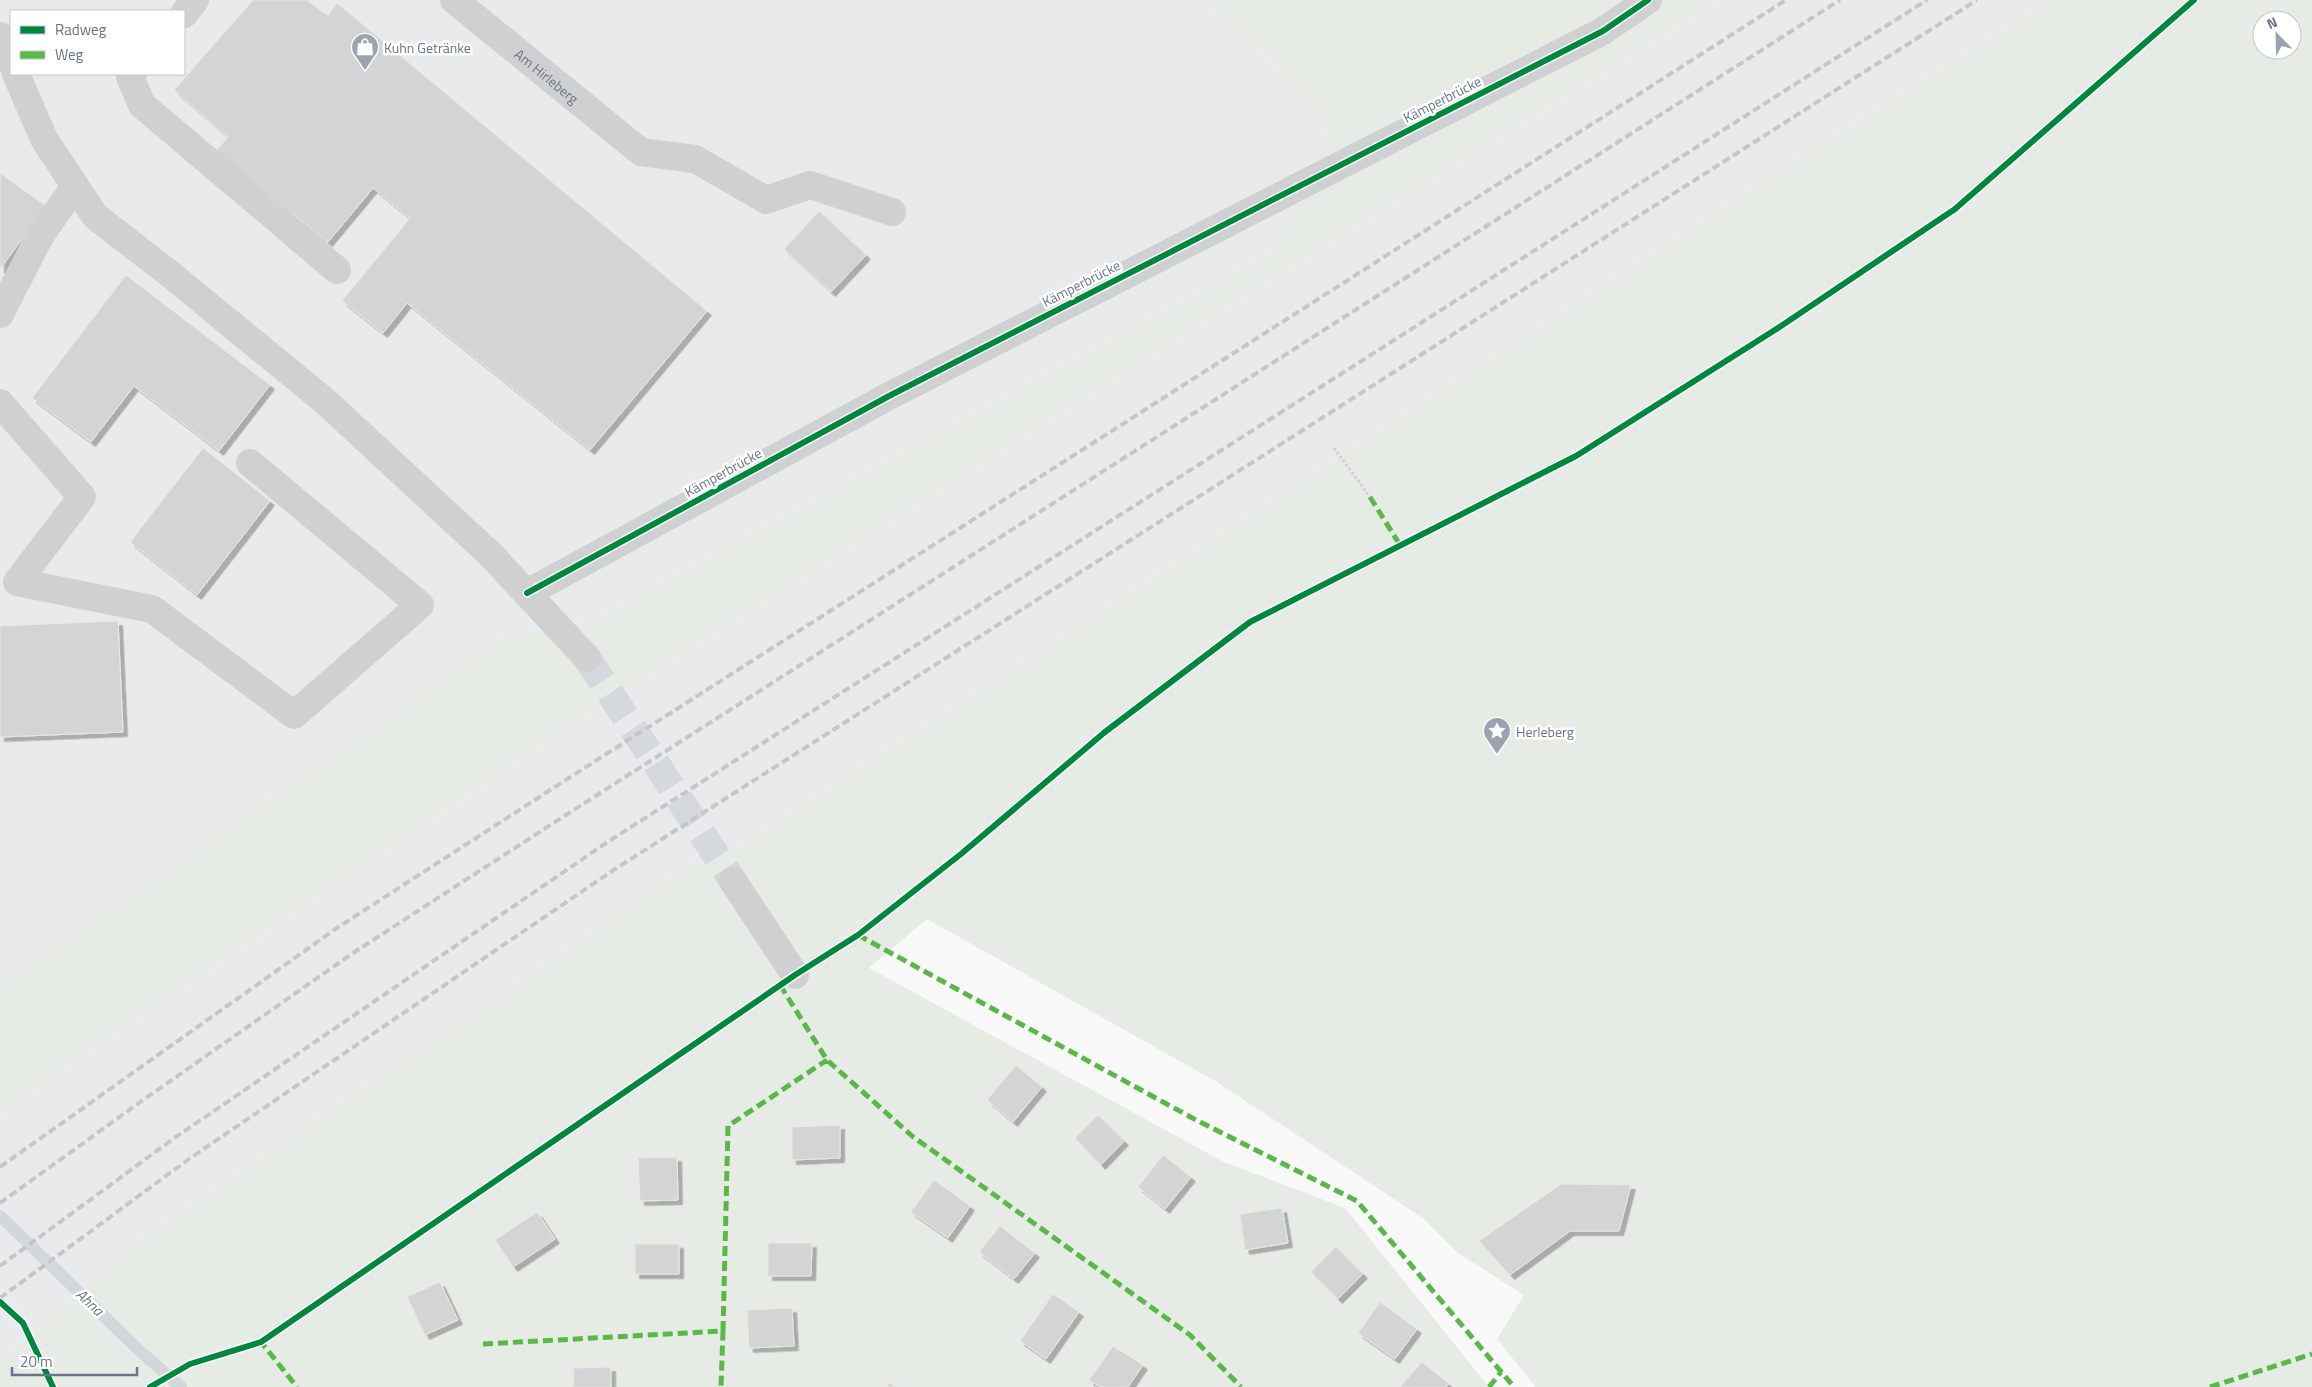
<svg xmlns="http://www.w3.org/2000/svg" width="2312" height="1387" viewBox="0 0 2312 1387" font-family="'Titillium Web',sans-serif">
<defs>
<filter id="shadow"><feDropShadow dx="4.5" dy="4.5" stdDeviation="0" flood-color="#0004"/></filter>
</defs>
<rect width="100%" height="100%" fill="#f9f9f9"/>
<path fill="#e9eaeb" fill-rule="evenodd" d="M0,0H1203L1267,54L1331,124L1269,255L594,620L503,638L6,981L0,963ZM11,11H184V74H11Z
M1718,0H2053L1823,144L741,846L693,864L137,1243L0,1362V1115L57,1072L574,722L1289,267Z"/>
<path fill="#e7ebe6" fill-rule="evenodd" d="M1203,0H1718L1289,267L574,722L57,1072L0,1115V963L7,980L503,638L594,620L1269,255L1331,124L1267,54Z
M2053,0H2312V1387H1536L1497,1339L1524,1295L1458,1253L1424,1219L1217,1082L927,919L869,968L1224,1162L1345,1208L1489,1387H0V1362L137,1243L693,864L741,846L1823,144ZM2262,20H2292V50H2262Z"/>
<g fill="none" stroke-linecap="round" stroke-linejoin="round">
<path stroke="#d2d7dc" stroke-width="12" d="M0,1216L141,1352L181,1387"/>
</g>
<path fill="#d2d4d5" stroke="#e8e8e8" filter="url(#shadow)" d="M253,0H307L328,16L337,3L707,311L590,450L407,303L383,333L342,301L410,218L373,188L328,242L215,152L228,137L174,90Z
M0,173L46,206L0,269Z
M819,211L866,255L831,292L784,249Z
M126,275L270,385L219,451L134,386L91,442L32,398Z
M203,448L270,501L197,595L130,542Z
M118,621L123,732L0,737V626Z
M1016,1065L1042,1087L1013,1122L987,1100Z
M1098,1115L1124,1141L1101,1165L1075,1138Z
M840,1125V1158L792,1160V1127Z
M1163,1155L1191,1177L1165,1209L1138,1187Z
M677,1157L678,1200L640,1201L638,1158Z
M934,1180L970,1206L948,1238L911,1212Z
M1561,1184L1631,1185L1619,1231H1570L1510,1275L1479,1241Z
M1282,1208L1288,1243L1245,1250L1240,1214Z
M537,1212L555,1239L513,1267L495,1240Z
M1000,1226L1035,1253L1014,1279L979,1252Z
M768,1243H812L811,1276H768Z
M635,1244H679V1274H635Z
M1336,1247L1363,1274L1338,1299L1311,1272Z
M440,1282L458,1320L425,1335L407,1297Z
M1053,1294L1079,1312L1046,1359L1020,1341Z
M1380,1302L1417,1329L1395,1359L1358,1333Z
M792,1308L794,1346L749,1348L747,1310Z
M1113,1346L1143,1365L1128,1387H1100L1089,1380Z
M1422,1362L1449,1384L1446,1387H1400Z
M611,1367V1387H573L574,1368Z
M889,1383L899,1387H887Z"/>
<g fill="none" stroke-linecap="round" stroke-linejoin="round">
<path stroke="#d5d8dd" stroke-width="28" stroke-dasharray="28 14" stroke-linecap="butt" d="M587,658L733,881"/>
<path stroke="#cdcdce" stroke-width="3" stroke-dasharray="2.5 2.5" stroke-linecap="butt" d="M1334,448L1370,497
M150,1387L190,1364L261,1342"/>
<g stroke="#cfd0d2" stroke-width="28">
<path id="s1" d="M454,0L641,152L695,159L766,200L810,185L892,212"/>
<path d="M184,14L195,0"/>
<path d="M0,36L11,62"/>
<path d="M16,74L44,139L95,216L170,274L326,402L491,555L587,658"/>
<path d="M133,74L130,77L142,105L337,270"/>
<path d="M0,314L40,236L75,186"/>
<path d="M0,403L82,497L17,582L152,609L294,715L420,605L250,463"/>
<path d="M527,593L889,396L1603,31L1648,0"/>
<path d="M733,881L795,975"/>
</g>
<path stroke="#c6c6c8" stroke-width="4" stroke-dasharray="8 4" stroke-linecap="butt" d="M0,1167L337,928L561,783L1786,0
M0,1203L139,1103L353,953L572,811L1840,0
M0,1266L173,1139L606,843L1927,0
M0,1298L189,1159L612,871L1977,0"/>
<path stroke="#58b947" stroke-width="5" stroke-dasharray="10 5" stroke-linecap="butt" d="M1370,497L1400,545
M858,935L1196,1120L1357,1201L1514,1387
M780,985L827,1060L912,1136L1190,1335L1241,1387
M723,1331L728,1126L827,1060
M263,1340L261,1342L297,1387
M483,1344L723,1331L721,1387
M1489,1387L1501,1372
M2210,1387L2312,1354"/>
<defs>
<path id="cycleway" d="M527,593L889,396L1603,31L1648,0
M0,1302L23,1323L53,1387
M150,1387L190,1364L261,1342L795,975L858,935L961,854L1105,732L1250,622L1576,456L1778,328L1955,209L2194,0"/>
</defs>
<use href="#cycleway" stroke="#fff" stroke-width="9"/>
<use href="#cycleway" stroke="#00873e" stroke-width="6"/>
</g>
<defs>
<symbol id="shop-pin" viewBox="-11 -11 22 30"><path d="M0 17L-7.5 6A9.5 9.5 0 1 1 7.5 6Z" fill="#9ca3b0" stroke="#fff"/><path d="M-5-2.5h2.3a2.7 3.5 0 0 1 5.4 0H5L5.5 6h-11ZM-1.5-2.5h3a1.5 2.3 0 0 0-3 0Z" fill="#fff"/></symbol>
<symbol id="sight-pin" viewBox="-11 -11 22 30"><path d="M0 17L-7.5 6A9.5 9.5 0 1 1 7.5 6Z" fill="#9ca3b0" stroke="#fff"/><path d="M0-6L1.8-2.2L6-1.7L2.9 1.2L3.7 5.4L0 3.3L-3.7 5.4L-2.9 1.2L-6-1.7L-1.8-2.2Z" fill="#fff"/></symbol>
</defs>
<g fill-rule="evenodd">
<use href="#shop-pin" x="349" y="31" width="32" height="43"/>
<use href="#sight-pin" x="1481" y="715" width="32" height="43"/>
</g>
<g text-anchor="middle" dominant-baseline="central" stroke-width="5" stroke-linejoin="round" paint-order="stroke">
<g font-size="14" fill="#6a7488" stroke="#fff" text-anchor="start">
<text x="384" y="47">Kuhn Getränke</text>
<text x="1516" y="731">Herleberg</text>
</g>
<g font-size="14" fill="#6a7488" stroke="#fff">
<text stroke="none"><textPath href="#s1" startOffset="120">Am Hirleberg</textPath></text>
<text transform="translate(1442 99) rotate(-27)">Kämperbrücke</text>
<text transform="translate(1081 283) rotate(-27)">Kämperbrücke</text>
<text transform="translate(723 472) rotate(-29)">Kämperbrücke</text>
</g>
<g font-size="15" font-style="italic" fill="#667582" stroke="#fff">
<text transform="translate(90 1302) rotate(43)">Ahna</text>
</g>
</g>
<rect x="10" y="10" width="175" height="65" fill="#ffffff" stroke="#c3c7cf"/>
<rect x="20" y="26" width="25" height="8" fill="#00873e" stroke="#c3c7cf"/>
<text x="55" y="35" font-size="15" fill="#6a7488">Radweg</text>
<rect x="20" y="51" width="25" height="8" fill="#58b947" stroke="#c3c7cf"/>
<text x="55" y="60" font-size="15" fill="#6a7488">Weg</text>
<g transform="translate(2277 35) rotate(337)"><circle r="24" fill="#ffffff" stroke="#c3c7cf"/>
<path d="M0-4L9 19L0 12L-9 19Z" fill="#9ca3b0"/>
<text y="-8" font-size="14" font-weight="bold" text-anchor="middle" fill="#6a7488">N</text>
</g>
<path d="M12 1367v8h125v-8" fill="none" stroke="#6a7488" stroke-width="2.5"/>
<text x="20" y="1367" font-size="15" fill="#6a7488" stroke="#ffffff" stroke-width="4" paint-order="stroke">20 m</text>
</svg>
